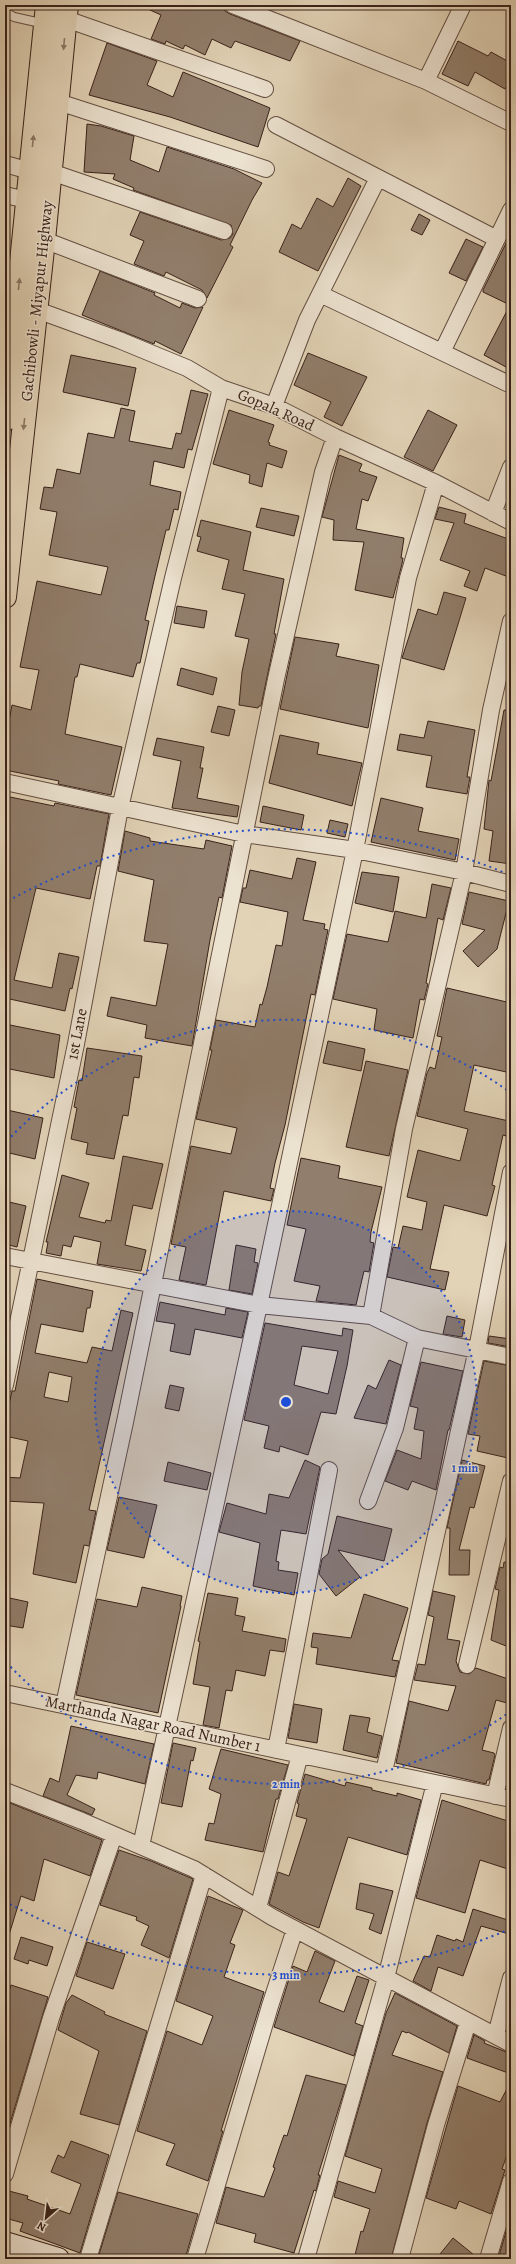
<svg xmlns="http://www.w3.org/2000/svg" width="516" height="2264" viewBox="0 0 516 2264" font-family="Alegreya,serif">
<rect width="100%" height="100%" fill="#e2d3b7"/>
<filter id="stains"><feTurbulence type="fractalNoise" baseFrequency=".005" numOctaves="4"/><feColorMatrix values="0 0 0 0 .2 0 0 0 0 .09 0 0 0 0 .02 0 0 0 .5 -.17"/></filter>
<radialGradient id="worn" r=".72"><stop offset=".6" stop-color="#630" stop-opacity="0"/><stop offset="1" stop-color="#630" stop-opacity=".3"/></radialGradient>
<path fill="#917e6c" stroke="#39221a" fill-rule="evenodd" d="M139,5H224L225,11L230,14L300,41L290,61L235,41L231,48L212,39L205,55L185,45L183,49L166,41L165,44L151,39L161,15Z
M458,41L488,56L491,52L511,63V79L505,89L475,72L468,86L442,74Z
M107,43L157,61L147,85L173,97L183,72L270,108L258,147L170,117L89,95Z
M87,124L101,126L134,136L130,160L159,172L167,147L234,169L262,183L252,200L230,245L233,247L207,298L202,290L166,272L164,276L134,264L144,241L130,235L140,212L221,240L230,238L233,234L231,225L133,190L134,188L113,179L115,174L84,172Z
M348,178L361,186L318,271L279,252L292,224L301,229L317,198L333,207Z
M419,214L430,220L422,235L411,230Z
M511,233V358L506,367L484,355L510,305L483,292V290Z
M466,239L483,247L466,281L449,273Z
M100,271L155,293L154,295L180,308L182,303L195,308L203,307L181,354L155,341L154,344L82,315Z
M308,353L367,377L342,426L324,417L331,402L294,385Z
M71,355L136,368L128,406L63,392Z
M191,390L208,394L192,450L188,449L184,468L154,461L150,485L181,492L178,510L174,509L169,530H166L155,576L145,620L149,621L140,663H137L133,677L80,664L77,677H75L65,734L122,747L111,795L58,784L59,781L5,770V742L12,705L31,710L39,670L20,667L37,581L101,595L108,567L49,555L57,512L40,509L44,487L53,488L57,469L80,474L88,433L114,438L121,408L135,411L129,441L172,449L176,433L181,434Z
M229,410L274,425L268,442L270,443L269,445L287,451L282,468L267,463L262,487L249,483L250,475L213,464Z
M428,410L457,425L433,471L404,457Z
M339,455L362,464L359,471L377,477L368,501L362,499L356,529L404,538L401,558H403L402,564L393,598L355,590L364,542L333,540L334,520L322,517Z
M439,507L466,514L464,523L511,540V578L485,568L477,591L464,586L470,571L440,560L454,523L435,519Z
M261,508L299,516L294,536L256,527Z
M201,520L251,532L243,570L284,579L274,634H276L261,706H259L258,708L239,705L242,672L249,639L235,636L245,594L222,589L229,560L197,551L201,537L197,536Z
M444,592L466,598L444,670L402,658L418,609L437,615Z
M177,606L207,611L204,628L174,623Z
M295,637L339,644L336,656L379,665L368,728L280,709Z
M181,668L217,678L213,695L177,685Z
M218,706L235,710L229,736L211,732Z
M504,710H511V864L489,861L493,831L484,829L489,780L491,781Z
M428,721L475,730L467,777H470L467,794L426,787L432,756L397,750L400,734L424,738Z
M280,735L319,743L317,754L362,763L352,806L269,783Z
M157,738L204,747L200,768H203L197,798L239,806L237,817L172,808L181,761L153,755Z
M5,796L54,806L55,803L109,814L100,866H97L90,899L36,888L14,980L52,988L59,953L79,957L72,989L70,988L65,1011L5,998Z
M381,798L423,808L418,831L459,839L455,860L371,842Z
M263,806L304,815L301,830L260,822Z
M330,820L348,824L345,837L327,833Z
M125,831L150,838V841L204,849L206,840L232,846L222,898L219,897L210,940L192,1046L145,1038L147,1025L107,1016L111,997L156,1006L168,944L144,941L154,880L118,871Z
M297,858L316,862L303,920L325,924L324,929L328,930L315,995L311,994L285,1125L275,1163L270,1188L274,1189L271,1201L224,1191L206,1285L179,1280L186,1247L171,1244L191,1146L231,1154L237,1128L196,1119L212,1050H210L216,1020L255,1027L260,1004L262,1005L267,987L276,945L282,946L288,912L240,902L243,888H246L250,870L292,879Z
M362,872L399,877L393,912L355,903Z
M432,884L451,888L443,920L438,918L426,983L428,984L424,1000L420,999L413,1038L374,1030L377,1009L333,999L347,934L388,942L395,911L426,918Z
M469,892L509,901L497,949L478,967L463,951L485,930L462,924Z
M447,988L511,1003V1073L474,1065L464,1111L509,1121L506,1136L503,1135L492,1185L495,1186L487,1216L444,1205L430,1269L449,1272L445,1290L387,1277L393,1247L398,1248L403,1226L422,1230L427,1202L407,1197L418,1150L460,1161L468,1129L417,1116L427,1073L430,1067L435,1069L442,1037L437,1036Z
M5,1024L60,1035L54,1078L5,1068Z
M328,1041L365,1049L361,1071L323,1063Z
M87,1048L142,1056L139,1078L134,1077L128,1116L123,1115L114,1159L86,1154L88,1143L71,1139L77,1108L74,1107L79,1080L82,1081Z
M366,1061L408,1070L389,1156L346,1147Z
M7,1110L43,1118L35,1159L5,1152Z
M123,1156L163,1164L152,1209L133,1205L125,1245L146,1250L141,1271L97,1264L101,1242L74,1236L71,1247L63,1245L61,1256L46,1253L48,1242H46L62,1175L89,1183L79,1217L105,1223L106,1220L111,1221Z
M301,1158L340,1166L338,1178L382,1187L371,1232L370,1242L374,1243L369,1272L364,1271L356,1305L316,1301L320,1286L294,1281L306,1229L287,1225Z
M5,1201L26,1206L17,1247L5,1244Z
M236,1245L256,1249L254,1262L258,1263L252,1294L229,1290Z
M37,1279L93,1291L90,1308H87L83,1332L41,1324L35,1353L87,1363L92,1347L112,1351L121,1310L133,1313L89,1510L96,1511L89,1546L84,1545L76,1583L33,1574L44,1503L5,1501V1477L20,1478L28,1441L5,1436V1422L12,1391H15ZM49,1372L72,1377L68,1402L44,1397Z
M160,1302L225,1315L226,1308L248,1312L242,1338L195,1329L190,1355L170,1351L175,1324L156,1321Z
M447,1316L465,1320L462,1337L443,1334Z
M265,1323L342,1336L343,1328L353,1330L347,1366L336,1414L321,1412L308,1455L280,1446L279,1452L264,1448L269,1426L244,1420ZM302,1346L338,1351L328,1394L294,1385Z
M489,1336L511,1339V1347L488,1343Z
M389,1360L401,1365L386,1424L354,1418L368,1385L376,1389Z
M484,1361L511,1366V1445L508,1458L477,1451L480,1436L468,1434Z
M421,1362L463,1371L449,1430H448L436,1490L412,1481L408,1490L385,1481L397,1450L421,1459L424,1431L414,1429L418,1408L410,1406Z
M170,1385L184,1388L179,1411L165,1408Z
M305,1460L320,1467L306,1534L281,1530L276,1561L279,1562L278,1570L298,1573L294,1595L253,1586L260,1543L219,1532L227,1503L266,1514L269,1494L289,1498Z
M462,1460L485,1466L474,1508L470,1507L459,1550H470L469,1575H449L450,1528H447Z
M168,1462L211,1473L207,1490L164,1481Z
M119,1497L157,1505L144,1558L107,1550Z
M337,1516L392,1529L384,1561L338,1550L360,1577L336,1596L319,1574L322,1559L328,1554Z
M504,1562L511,1563V1648L491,1640L499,1590L495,1589L500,1567L503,1568Z
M142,1587L182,1596L180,1606H181L158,1713L76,1695L97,1599L137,1607Z
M433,1591L455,1596L447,1639L460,1641L456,1661L460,1672L469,1674L476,1668L511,1680V1691L507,1703L496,1700L482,1750L494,1753L495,1755L489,1780H487L486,1784L396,1763L409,1701L448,1711L456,1686L414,1680L418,1664L425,1665L434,1617L428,1615Z
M208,1593L238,1598L235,1615L245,1617L242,1631L286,1639L284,1652L270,1650L265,1676L236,1670L232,1691L226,1690L219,1728L203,1725L210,1687L193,1684L200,1642L198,1641Z
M364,1594L408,1608L392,1660L399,1661L395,1677L316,1664L318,1648L311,1647L313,1633L351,1638Z
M5,1597L28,1602L23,1628L5,1625Z
M294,1704L322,1709L317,1743L288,1738Z
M350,1715L370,1718L367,1732L382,1736L377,1758L343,1750Z
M71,1726L154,1744L145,1784L98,1772L97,1779L76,1775L67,1795L95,1809L92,1815L43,1796L50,1778L59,1782Z
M173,1743L196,1748L193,1761L191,1760L182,1807L161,1803Z
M221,1749L288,1765L278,1799H276L263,1852L205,1840L209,1823L214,1824L221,1794L209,1789Z
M305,1774L345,1786L346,1782L372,1788V1790L397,1796V1793L421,1800L407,1855L348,1837L319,1928L303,1922L269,1904L278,1872L289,1876L307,1819L296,1816L299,1804L297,1803Z
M442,1800L511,1822V1870L480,1860L465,1913L416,1898Z
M5,1801L102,1840L90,1876L44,1859L34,1901L21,1896L8,1938H5Z
M119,1850L151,1861L193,1879L169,1958L141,1945L149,1926L136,1920L137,1917L100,1905Z
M360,1883L393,1891L381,1934L369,1929L374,1914L356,1909Z
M208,1896L243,1910L230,1943L235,1945L224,1977L264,1992L221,2131H223L208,2181L166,2165L175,2144L137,2131L167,2031L202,2045L213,2016L176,2001Z
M473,1909L511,1921L509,1934L481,1926L463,1976L438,1967L431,1991L413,1981L424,1956L430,1957L437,1935L455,1941L456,1939L463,1942Z
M21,1937L53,1947L47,1966L29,1960L28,1964L14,1959Z
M87,1942L125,1954L113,1989L76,1976Z
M315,1951L335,1961L319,2002L344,2012L357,1976L369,1980L355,2023L363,2026L354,2056L274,2027L293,1966L307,1972Z
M11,1985L48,1997L5,2140V2004Z
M395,1993L457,2026L449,2053L408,2032L407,2033L402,2031L392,2055L443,2072L427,2123L391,2259H354L361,2231L363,2232L370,2209L334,2197L338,2181L375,2193L382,2169L345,2156L386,2013Z
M72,1995L105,2012L104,2014L147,2031L119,2125L80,2114L99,2051L58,2030L66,2003Z
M474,2035L485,2041L484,2043L511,2054V2074L467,2058Z
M306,2075L346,2085L318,2175H320L316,2191L314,2190L294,2253L254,2242L256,2234L216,2223L226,2187L264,2197L275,2168L273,2167L279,2149L284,2135L287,2136Z
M511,2081V2144L502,2169L505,2170L491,2214L459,2201L456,2209L426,2198L458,2086L500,2102Z
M71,2141L109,2155L80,2253L20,2231L23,2223L5,2218V2207L9,2191L28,2196L27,2199L70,2214L81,2184L51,2172L58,2155L64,2158Z
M118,2192L198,2214L185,2259L98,2258Z
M510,2218L511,2259H498Z
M453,2238L479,2259H436Z"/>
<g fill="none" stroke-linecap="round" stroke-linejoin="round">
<defs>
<path id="lane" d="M5,12L14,17L45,24"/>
<path id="street" d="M233,5L426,81L511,123
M66,19L265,89
M426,81L463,5
M49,99L266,169
M276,125L497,239
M5,164L30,171
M51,172L224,231
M5,195L27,200
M44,240L198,299
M320,294L511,385
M37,310L119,340L187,368L221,388L274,406L335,437L436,483L511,522
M442,352L511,210
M274,406L307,320L378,178
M493,513L511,467
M5,782L244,834L355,850L464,872L511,884
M5,1256L259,1305L371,1316L417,1338L511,1357
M371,1316L404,1129L464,872L491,710L511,621
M5,1385L76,1044L120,808L173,578L221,388
M368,1501L395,1428L417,1338
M467,1665L511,1481
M5,1693L511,1799
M64,1705L125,1422L276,679L323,472L335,437
M276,1750L329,1470
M384,1772L477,1349L511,1172
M5,1791L82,1821L194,1869L272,1917L511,2044
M495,1796L511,1728
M141,1846L259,1305L355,850L408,578L436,483
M258,1908L300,1755
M496,2035L511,1978
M5,2174L51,2018L114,1835
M88,2259L204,1875
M195,2259L270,2006L295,1929
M306,2259L386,1978L435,1783
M400,2259L436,2125L468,2022
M488,2259L511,2181"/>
<path id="secondary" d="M5,2243L58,2259"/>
<path id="primary" d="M5,420L47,5
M5,597L44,240L67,5"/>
</defs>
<use href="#lane" stroke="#634e41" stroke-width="10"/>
<use href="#street" stroke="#634e41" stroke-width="18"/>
<use href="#secondary" stroke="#39221a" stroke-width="24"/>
<use href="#primary" stroke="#39221a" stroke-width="24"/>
<use href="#lane" stroke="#ece2d0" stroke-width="8"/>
<use href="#street" stroke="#ece2d0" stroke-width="16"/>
<use href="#secondary" stroke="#ece2d0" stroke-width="22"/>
<use href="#primary" stroke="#e2d3b7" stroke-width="22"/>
</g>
<defs><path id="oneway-solid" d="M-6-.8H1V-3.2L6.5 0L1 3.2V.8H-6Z"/></defs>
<g fill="#8e7a68">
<use href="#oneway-solid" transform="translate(64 44) rotate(95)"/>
<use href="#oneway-solid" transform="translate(33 141) rotate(-84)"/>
<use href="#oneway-solid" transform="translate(19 284) rotate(-84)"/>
<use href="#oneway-solid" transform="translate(24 424) rotate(96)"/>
</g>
<circle cx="286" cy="1402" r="191" fill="#1d4ed8" fill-opacity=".12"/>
<g fill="none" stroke="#1d4ed8" stroke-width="2" stroke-dasharray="2 4">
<circle cx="286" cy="1402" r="191"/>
<path d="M511 1711A382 382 0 0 1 7 1663M7 1141A382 382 0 0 1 511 1093"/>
<path d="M510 1929A573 573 0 0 1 8 1903M8 901A573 573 0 0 1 510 875"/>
</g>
<g text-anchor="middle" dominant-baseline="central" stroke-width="3" stroke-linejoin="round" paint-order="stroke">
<g font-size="16" fill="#39221a" stroke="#ece2d0">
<text transform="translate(37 301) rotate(-84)">Gachibowli - Miyapur Highway</text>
<text transform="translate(276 410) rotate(24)">Gopala Road</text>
<text transform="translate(77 1034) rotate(-79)">1st Lane</text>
<text transform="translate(153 1724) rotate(12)">Marthanda Nagar Road Number 1</text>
</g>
</g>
<circle cx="286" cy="1402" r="6" fill="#1d4ed8" stroke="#ece2d0" stroke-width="2"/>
<g font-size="12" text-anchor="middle" font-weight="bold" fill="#1d4ed8" stroke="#ece2d0" stroke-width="3" stroke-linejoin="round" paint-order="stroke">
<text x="465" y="1472">1 min</text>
<text x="286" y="1788">2 min</text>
<text x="286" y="1979">3 min</text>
</g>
<rect width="516" height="2264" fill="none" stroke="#e2d3b7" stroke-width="20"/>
<rect x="6" y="6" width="504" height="2252" fill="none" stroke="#39221a" stroke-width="2"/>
<rect x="10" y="10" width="496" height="2244" fill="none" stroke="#39221a"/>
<g transform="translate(46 2218) rotate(208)" stroke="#ece2d0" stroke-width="3" paint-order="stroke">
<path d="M0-3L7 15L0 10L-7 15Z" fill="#39221a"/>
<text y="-6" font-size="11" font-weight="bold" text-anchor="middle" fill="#39221a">N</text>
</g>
<rect width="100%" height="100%" filter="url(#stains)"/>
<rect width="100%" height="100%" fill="url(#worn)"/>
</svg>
